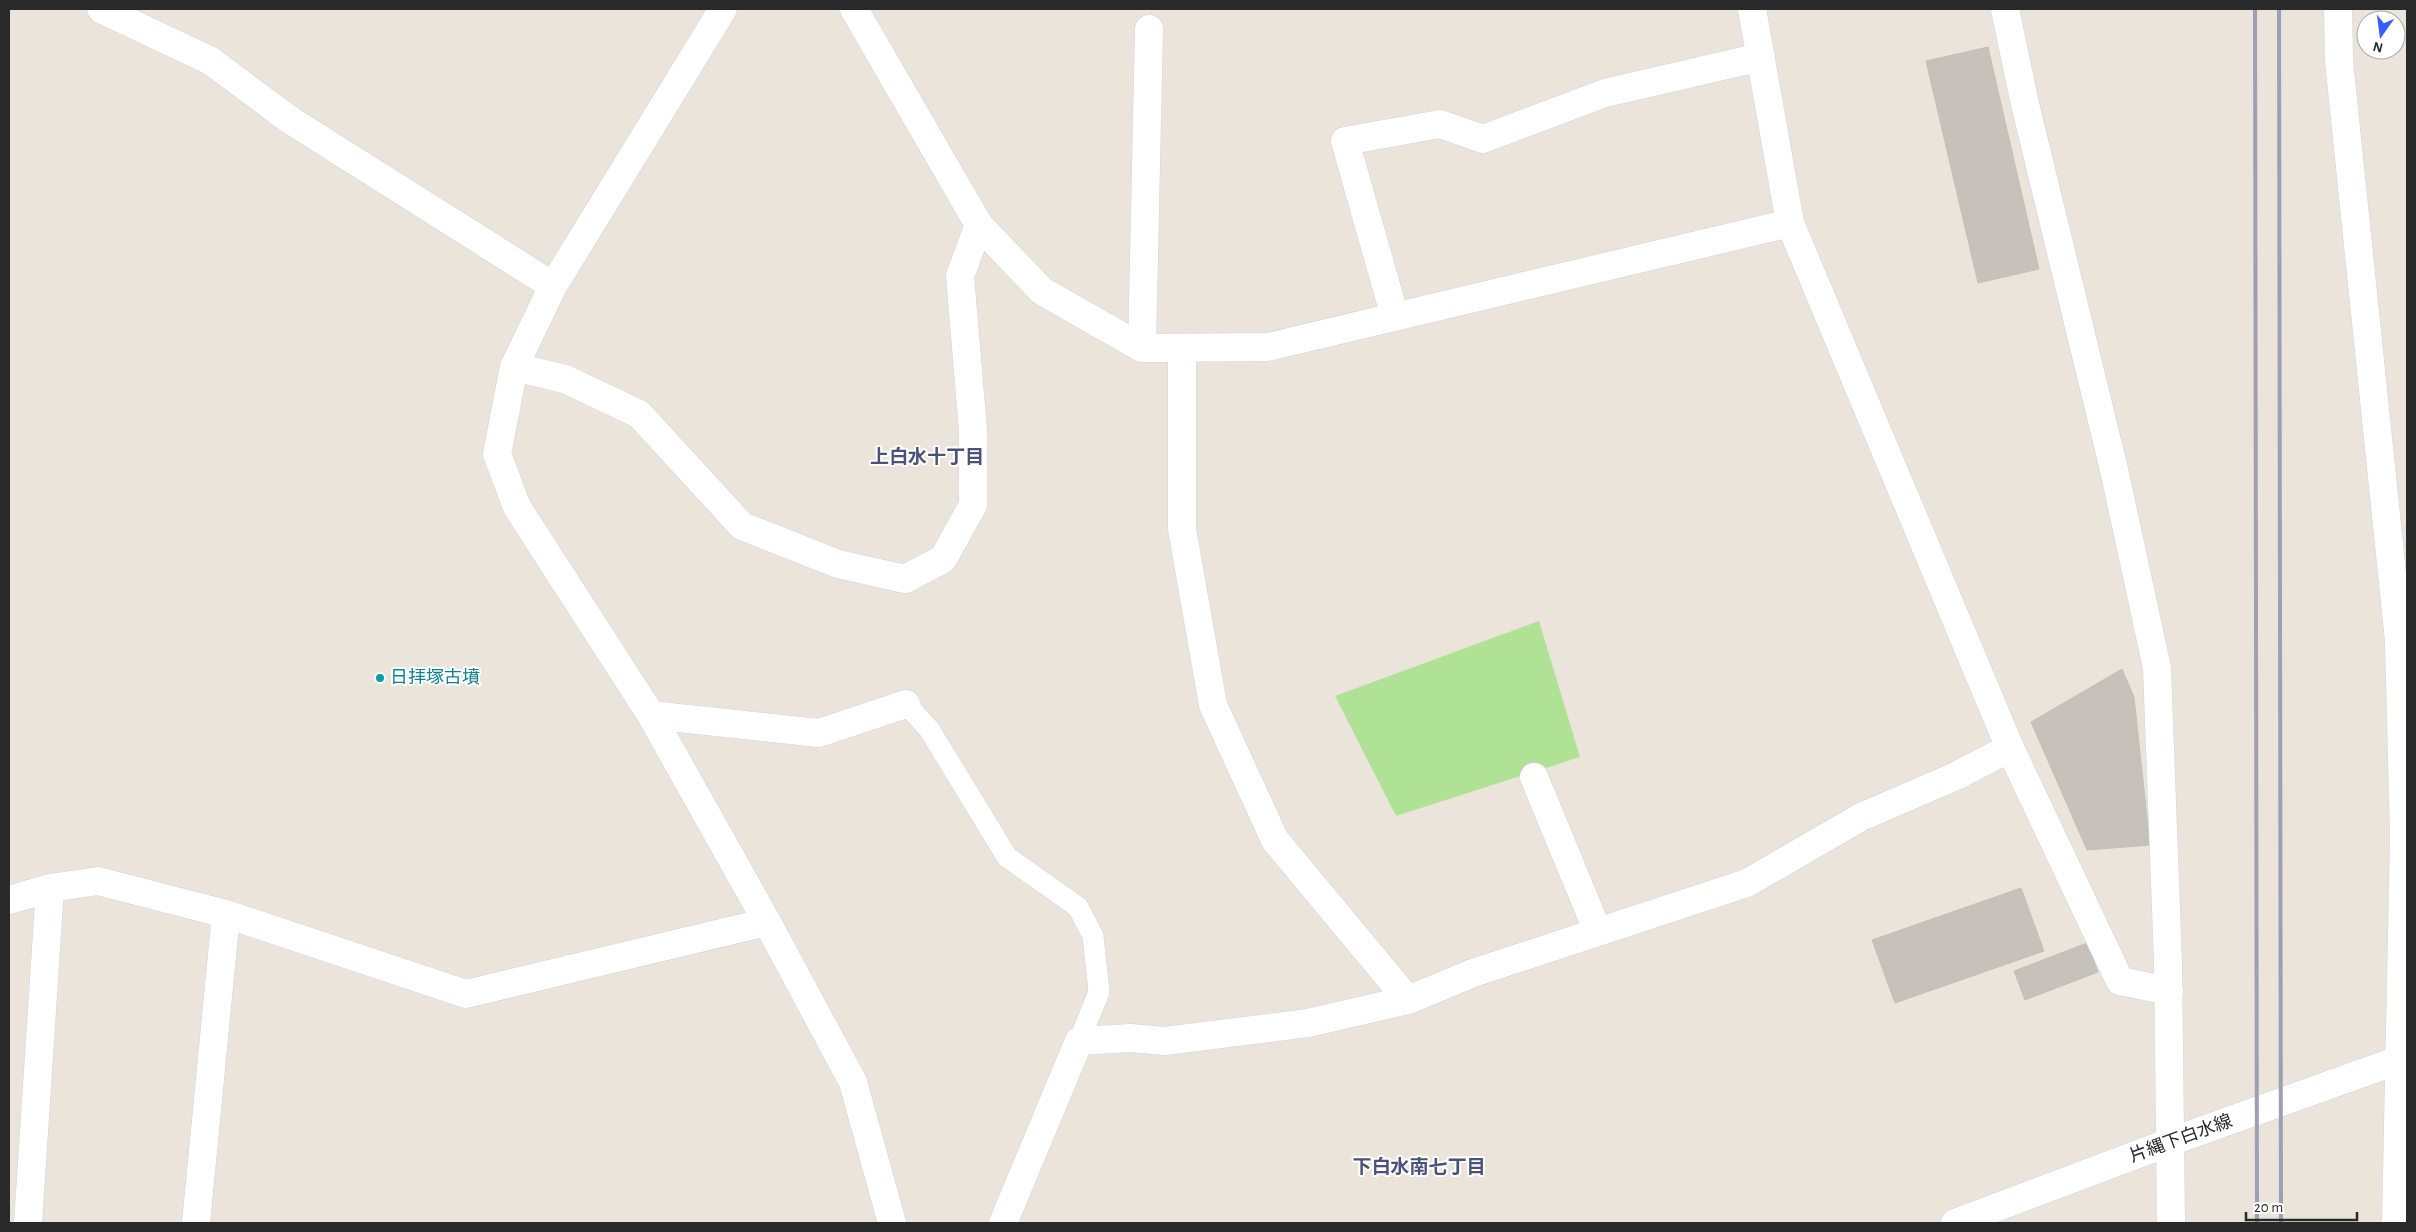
<svg xmlns="http://www.w3.org/2000/svg" width="2416" height="1232" viewBox="0 0 2416 1232" font-family="'Alegreya Sans','Noto Sans JP',sans-serif">
<rect width="100%" height="100%" fill="#ebe4da"/>
<path fill="#b0e296" d="M1539,621L1580,757L1396,816L1335,696Z"/>
<path fill="#c6c1ba" stroke="#c6c0b4" d="M1988,47L2039,269L1978,283L1926,61Z
M2122,669L2134,697L2150,845L2087,850L2031,722Z
M2021,888L2044,951L1895,1003L1872,940Z
M2087,943L2098,972L2025,1000L2014,971Z"/>
<g fill="none" stroke-linecap="round" stroke-linejoin="round">
<defs>
<path id="service" d="M906,704L929,729L1007,857L1078,907L1093,936L1099,992L1079,1041"/>
<path id="minor" d="M101,9L211,61L290,120L553,286L514,367L497,454L517,507L651,715L767,922L853,1082L892,1223
M854,9L979,225L1042,291L1142,348L1268,347L1790,223
M1752,9L1790,223L2010,748
M553,286L723,9
M1395,317L1345,141L1440,124L1483,139L1605,93L1761,57
M1142,348L1149,29
M1182,349V529L1213,705L1275,840L1408,1000
M514,367L565,379L639,414L742,526L838,564L905,579L943,559L973,505V430L960,276L979,225
M651,715L819,733L906,704
M1534,777L1598,932
M9,900L50,888L98,881L226,914L466,994L767,922
M28,1223L50,888
M196,1223L226,914
M1003,1223L1079,1041L1130,1038L1165,1041L1308,1023L1408,1000L1473,973L1747,883L1861,817L1956,776L2010,748L2120,981L2169,991"/>
<path id="tertiary" d="M2005,9L2025,104L2115,474L2157,668L2168,962L2171,1223
M2338,9L2339,61L2399,641L2404,836L2396,1223"/>
<path id="secondary" d="M1955,1223L2170,1142L2407,1057"/>
</defs>
<use href="#service" stroke="#cfd3e2" stroke-width="22"/>
<use href="#minor" stroke="#cfd3e2" stroke-width="29"/>
<use href="#tertiary" stroke="#cfd3e2" stroke-width="29"/>
<use href="#secondary" stroke="#cfd3e2" stroke-width="29"/>
<use href="#service" stroke="#fff" stroke-width="21"/>
<use href="#minor" stroke="#fff" stroke-width="28"/>
<use href="#tertiary" stroke="#fff" stroke-width="28"/>
<use href="#secondary" stroke="#fff" stroke-width="28"/>
<path stroke="#9da0b3" stroke-width="4" d="M2255,9L2257,1223
M2279,9L2281,1223"/>
</g>
<circle fill="#0f9aa8" stroke="#fff" stroke-width="2" cx="380" cy="678" r="5"/>
<g text-anchor="middle" dominant-baseline="central" stroke-width="4" stroke-linejoin="round" paint-order="stroke">
<g font-size="18" fill="#0d838f" stroke="#fff" text-anchor="start">
<text x="390" y="678">日拝塚古墳</text>
</g>
<g font-size="18" fill="#292929" stroke="#fff">
<text transform="translate(2181 1139) rotate(-20)">片縄下白水線</text>
</g>
<g font-size="19" font-weight="bold" fill="#495279" stroke="#fff">
<text x="927" y="457">上白水十丁目</text>
<text x="1419" y="1167">下白水南七丁目</text>
</g>
</g>
<rect width="2416" height="1232" fill="none" stroke="#292929" stroke-width="20"/>
<g transform="translate(2381 35) rotate(194)"><circle r="24" fill="#ffffff" stroke="#a9a9a9"/>
<path d="M0-4L9 19L0 12L-9 19Z" fill="#385dfa"/>
<text y="-8" font-size="14" font-weight="bold" text-anchor="middle" fill="#292929">N</text>
</g>
<path d="M2246 1212v8h111v-8" fill="none" stroke="#292929" stroke-width="2.5"/>
<text x="2254" y="1212" font-size="15" fill="#292929" stroke="#ffffff" stroke-width="4" paint-order="stroke">20 m</text>
</svg>
